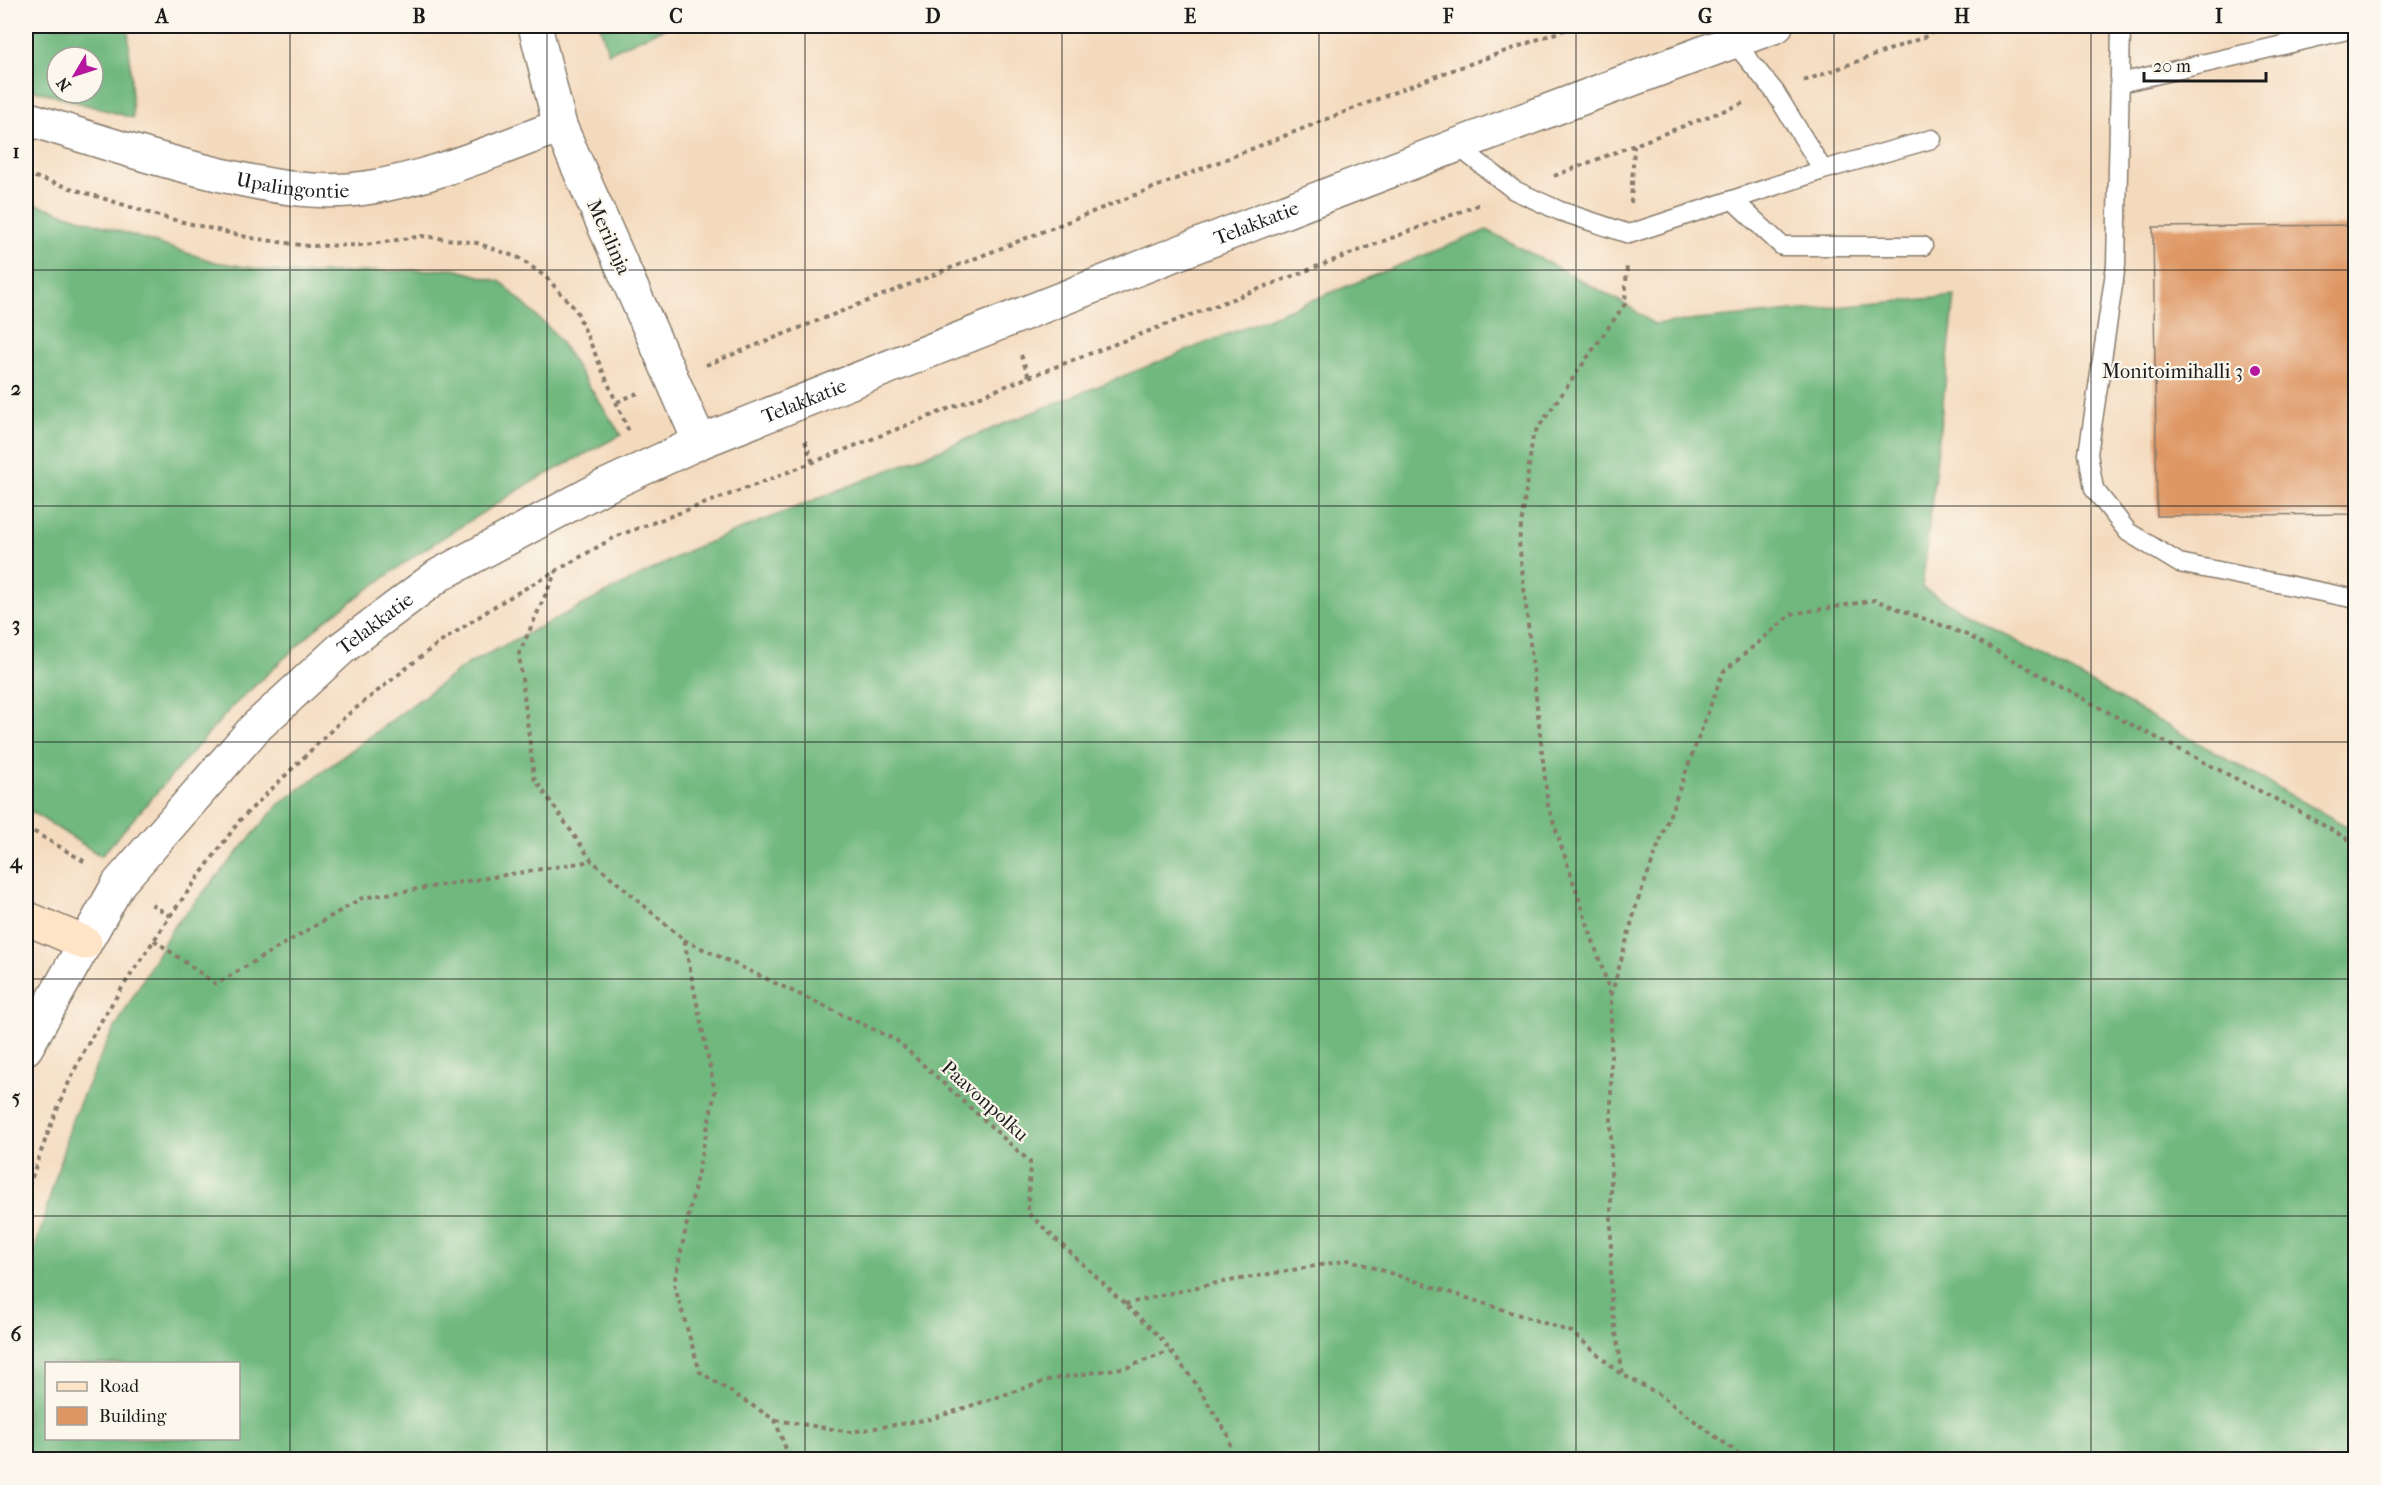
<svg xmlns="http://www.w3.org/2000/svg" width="2381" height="1485" viewBox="0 0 2381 1485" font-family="'IM FELL French Canon',serif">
<rect width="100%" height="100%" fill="#fbf7ec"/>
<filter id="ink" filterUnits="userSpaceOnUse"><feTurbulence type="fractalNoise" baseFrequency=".0167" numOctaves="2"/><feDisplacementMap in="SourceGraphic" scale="12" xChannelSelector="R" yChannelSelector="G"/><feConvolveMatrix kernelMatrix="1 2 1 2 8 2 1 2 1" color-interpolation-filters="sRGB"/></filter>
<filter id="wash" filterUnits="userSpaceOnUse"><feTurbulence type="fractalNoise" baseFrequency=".008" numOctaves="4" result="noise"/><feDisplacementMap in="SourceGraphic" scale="24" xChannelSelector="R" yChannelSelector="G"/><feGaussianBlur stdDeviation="1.35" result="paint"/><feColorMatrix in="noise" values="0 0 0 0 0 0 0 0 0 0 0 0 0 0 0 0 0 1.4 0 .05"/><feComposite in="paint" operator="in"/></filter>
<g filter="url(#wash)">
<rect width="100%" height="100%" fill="#f4dabd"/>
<path fill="#6fb87e" stroke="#466a4d" stroke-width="1.5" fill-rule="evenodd" d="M26,26H128L133,118L26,88ZM57,57H93V93H57Z
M600,26H669L608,53Z
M26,201L215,262L292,274L454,269L501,282L555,334L621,435L530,483L420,552L323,622L231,708L101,856L26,808Z
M1487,230L1625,304L1654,324L1955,296L1922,588L2355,831V1459H26V1280L72,1120L107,1042L172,929L278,805L466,665L692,549ZM46,1364H238V1438H46Z"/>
<g id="blocks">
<path fill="#de9663" d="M2356,225V514L2157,516L2153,227Z"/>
</g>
</g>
<g filter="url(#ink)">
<use href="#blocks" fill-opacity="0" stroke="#887b6c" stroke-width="1.5"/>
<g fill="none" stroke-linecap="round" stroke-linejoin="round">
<defs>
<path id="service" d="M2121,26L2116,265L2088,454L2094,489L2128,532L2179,563L2356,599
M2120,83L2356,28
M1455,144L1514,190L1560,211L1629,234L1823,170L1775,92L1733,41
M1823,170L1932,139
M1733,200L1782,246H1923"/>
<g id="minor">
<path id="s1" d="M700,442C1057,300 1415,158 1776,26"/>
</g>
<g id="tertiary">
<path id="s2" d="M26,118C89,138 153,159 217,174C265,185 317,196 366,188C433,178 497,149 560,126"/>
<path id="s3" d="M26,1048L119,883L255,728L342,648L439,575L603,487L700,442L560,126L535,26"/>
</g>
<path id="secondary" d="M26,918L85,943"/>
</defs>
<use href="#service" stroke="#887b6c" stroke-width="21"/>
<use href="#minor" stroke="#887b6c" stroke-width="36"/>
<use href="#tertiary" stroke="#887b6c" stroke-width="36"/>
<use href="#secondary" stroke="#887b6c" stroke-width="36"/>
<path stroke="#887b6c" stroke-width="4" stroke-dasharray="4.5 4.5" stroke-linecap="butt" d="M1804,81L1927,36L1938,26
M26,174L162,217L251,238L308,246L366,245L422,236L477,243L519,258L546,277L576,310L630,434
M1554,176L1746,102
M1631,203L1634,146
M1021,355L1029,377
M706,365L1428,79L1575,26
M617,402L638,393
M805,441L813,463
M557,569L519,654L534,778L592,861L684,940L715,1092L674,1284L700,1372L775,1420L790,1460
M26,827L87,863
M170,916L240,820L346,716L432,648L498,604L617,536L763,482L1029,377L1483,203
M154,940L216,984L362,898L592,861
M684,940L896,1040L1030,1162L1028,1213L1159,1336L1194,1381L1228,1435L1233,1460
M1611,995L1548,806L1519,542L1533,435L1625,304L1627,264
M26,1195C41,1150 57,1106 78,1063C104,1011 138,965 170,916L151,904
M1125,1304L1206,1285L1350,1260L1572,1332L1622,1375
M776,1420L851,1432L931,1419L1052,1379L1128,1367L1170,1351
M1747,1460L1657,1393L1623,1375L1611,1302V996L1637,903L1723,672L1792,614L1875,600L1967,635L2126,722L2293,808L2356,844"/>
<use href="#service" stroke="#fff" stroke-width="18"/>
<use href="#minor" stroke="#fff" stroke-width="33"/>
<use href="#tertiary" stroke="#fff" stroke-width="33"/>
<use href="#secondary" stroke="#ffe4c6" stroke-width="33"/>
</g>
</g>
<path fill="none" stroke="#1c1c1c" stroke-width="1.5" stroke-opacity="0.55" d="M290,26V1460M547,26V1460M805,26V1460M1062,26V1460M1319,26V1460M1576,26V1460M1834,26V1460M2091,26V1460M26,270H2356M26,506H2356M26,742H2356M26,979H2356M26,1216H2356"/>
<circle fill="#b5179e" stroke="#fbf7ec" stroke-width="2" cx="2255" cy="371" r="6"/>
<g text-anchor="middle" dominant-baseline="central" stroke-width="4.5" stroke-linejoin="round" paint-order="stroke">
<g font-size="20" fill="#1c1c1c" stroke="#fbf7ec">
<text stroke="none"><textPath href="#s2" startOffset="276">Upalingontie</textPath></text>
<text stroke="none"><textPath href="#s1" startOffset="598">Telakkatie</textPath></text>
<text transform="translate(609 237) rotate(66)">Merilinja</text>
<text stroke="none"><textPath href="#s1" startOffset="112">Telakkatie</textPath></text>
<text stroke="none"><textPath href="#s3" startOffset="555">Telakkatie</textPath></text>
<text transform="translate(985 1101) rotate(42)">Paavonpolku</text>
</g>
<g font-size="20" fill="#1c1c1c" stroke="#fbf7ec" text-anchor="end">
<text x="2243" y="371">Monitoimihalli 3</text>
</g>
</g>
<rect width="2381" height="1485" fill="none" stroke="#fbf7ec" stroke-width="66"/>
<rect x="45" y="1362" width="195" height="78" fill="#fbf7ec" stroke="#a29f99" stroke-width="1.5"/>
<rect x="57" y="1382" width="30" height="9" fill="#ffe4c6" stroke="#a29f99" stroke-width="1.5"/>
<text x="99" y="1392" font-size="18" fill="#1c1c1c">Road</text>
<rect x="57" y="1407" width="30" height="18" fill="#de9663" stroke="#a29f99" stroke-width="1.5"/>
<text x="99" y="1422" font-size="18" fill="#1c1c1c">Building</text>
<g transform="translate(75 75) rotate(231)"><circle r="28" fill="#fbf7ec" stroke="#a29f99" stroke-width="1.5"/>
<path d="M0-4.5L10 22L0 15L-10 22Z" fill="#b5179e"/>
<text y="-9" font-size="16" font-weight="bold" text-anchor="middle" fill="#1c1c1c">N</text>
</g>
<path d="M2144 72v9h122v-9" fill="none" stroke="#1c1c1c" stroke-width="3"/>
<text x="2153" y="72" font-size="18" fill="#1c1c1c" stroke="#fbf7ec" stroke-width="4.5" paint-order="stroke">20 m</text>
<rect x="33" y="33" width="2315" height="1419" fill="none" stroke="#1c1c1c" stroke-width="2"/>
<g font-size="20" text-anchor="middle" font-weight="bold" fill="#1c1c1c">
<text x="162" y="23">A</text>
<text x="419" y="23">B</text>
<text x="676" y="23">C</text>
<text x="933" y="23">D</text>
<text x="1190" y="23">E</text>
<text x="1448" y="23">F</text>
<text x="1705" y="23">G</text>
<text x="1962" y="23">H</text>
<text x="2219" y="23">I</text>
<text x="16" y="158">1</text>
<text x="16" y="395">2</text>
<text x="16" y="631">3</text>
<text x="16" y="868">4</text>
<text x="16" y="1104">5</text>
<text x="16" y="1341">6</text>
</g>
</svg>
